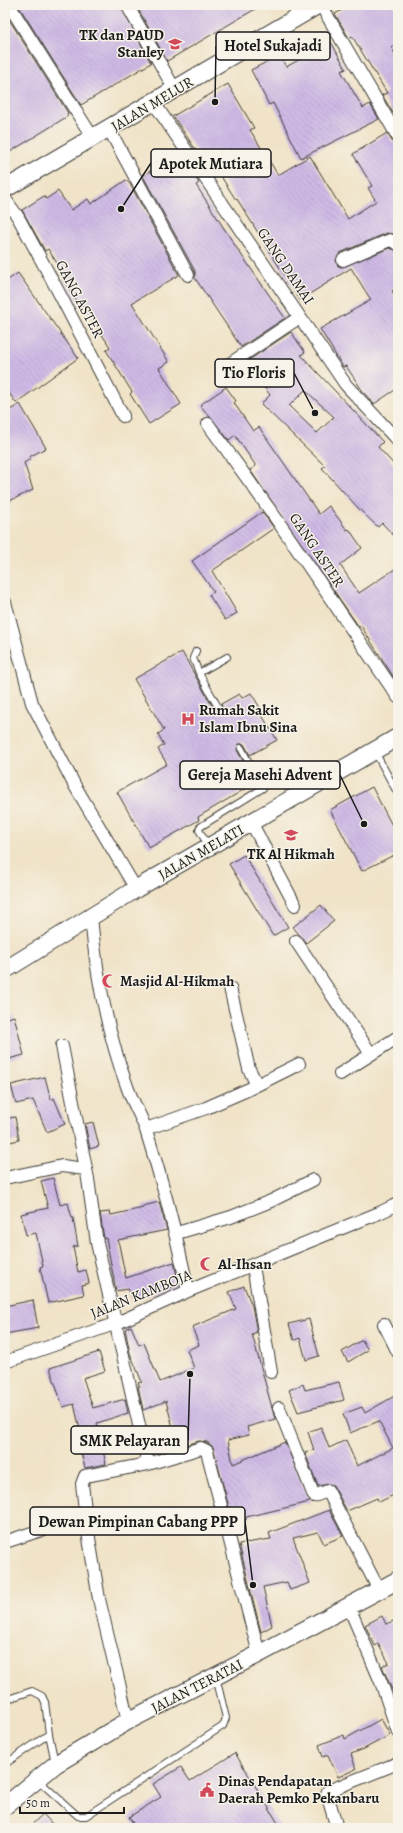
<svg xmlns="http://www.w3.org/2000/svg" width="403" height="1833" viewBox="0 0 403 1833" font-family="Alegreya,serif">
<defs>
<pattern id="building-back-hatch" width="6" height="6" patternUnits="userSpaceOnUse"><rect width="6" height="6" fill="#ceb9e5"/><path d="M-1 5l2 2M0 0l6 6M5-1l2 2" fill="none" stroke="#b09ec4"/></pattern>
</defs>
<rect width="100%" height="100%" fill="#f7f3e8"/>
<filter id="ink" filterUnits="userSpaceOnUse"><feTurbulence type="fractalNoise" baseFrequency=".025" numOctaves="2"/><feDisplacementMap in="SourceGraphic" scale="8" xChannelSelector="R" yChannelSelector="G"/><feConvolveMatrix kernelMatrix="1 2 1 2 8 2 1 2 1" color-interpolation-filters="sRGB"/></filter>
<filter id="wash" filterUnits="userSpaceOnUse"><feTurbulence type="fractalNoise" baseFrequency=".012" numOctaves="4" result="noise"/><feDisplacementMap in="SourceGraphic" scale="16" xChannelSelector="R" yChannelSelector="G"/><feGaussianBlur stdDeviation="0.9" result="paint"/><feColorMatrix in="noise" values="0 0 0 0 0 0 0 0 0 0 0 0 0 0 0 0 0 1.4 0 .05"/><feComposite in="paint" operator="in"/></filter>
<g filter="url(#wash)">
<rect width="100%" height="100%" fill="#f0e3c7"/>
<g id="blocks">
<path fill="url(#building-back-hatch)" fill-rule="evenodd" d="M18,5H120L151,63L81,105Z
M136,5H262L167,61Z
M351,5H395L398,11V43L391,47L398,59V111L393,113L382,95L387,93L352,36L349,38L335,14Z
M5,13L68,113L67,114L68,116L5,155Z
M331,42L346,69L341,71L363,108L370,104L379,119L301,158L273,103L269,105L251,70L280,55L286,67Z
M228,84L254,128L250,130L278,175L310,156L348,219L376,201L368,188L372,186L353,154L387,133L392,141L398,144V236L387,233L340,253L336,260L338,266L342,267L390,248L398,251V289L392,291L398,302V388L374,404L364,393L346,366L343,367L320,329L371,300L351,268L300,300L237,199L236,200L217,170L212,174L173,116Z
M178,151L199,183L196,185L238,250L285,318L241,347L195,278V271L143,176Z
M126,180L130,184L179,275L132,303L169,362L159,368L181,404L149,424L130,394L132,392L106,350L110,347L83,305L80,307L63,279L66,277L48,249L45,251L22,210L44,196L46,199L58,191L71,210L88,199L91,204Z
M18,273L78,358L16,403L5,387V282Z
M291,332L305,352L301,355L383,442L378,447L398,469V540L382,523L378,527L360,510L322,468L325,466L261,404L270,395L251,369L254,367L249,360ZM305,390L334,417L317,433L289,406Z
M226,387L236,401L234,403L253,431L259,427L319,514L329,506L347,530L349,529L362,548L340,565L359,593L398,567V684L361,626L359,627L250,470L256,466L235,435L229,440L200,405Z
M20,404L46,448L29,457L30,459L24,463L33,490L5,503V413Z
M262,512L274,528L212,571L237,613L225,620L209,595L214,592L192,561Z
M182,652L215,711H221L222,707L221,704L239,694L242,698L251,693L262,711L260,712L277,740L250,755L244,744H239L237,750L255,783L198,817L199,820L149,848L117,792L167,764L158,749L164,745L158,734L164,730L134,679Z
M372,787L398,837V853L362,871L330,810Z
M244,855L288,927L273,936L229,864Z
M321,905L334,921L306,943L293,927Z
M14,1016L24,1055L5,1060V1019Z
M45,1077L51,1100L54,1098L65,1124L47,1132L33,1100L16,1104L11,1085Z
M15,1117L19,1140L5,1143V1119Z
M93,1122L99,1146L90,1149L85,1124Z
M53,1178L60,1205L68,1203L72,1218H73L78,1246L73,1247L78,1272L86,1270L89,1283L82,1285L84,1295L48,1303L40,1267L43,1266L36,1233L26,1235L21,1214L48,1208L41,1181Z
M159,1202L167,1230L118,1240L125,1274L126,1278L174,1262L179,1285L134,1300L128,1289L116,1291L106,1238L104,1239L100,1213L110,1212L111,1215L143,1208V1206Z
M244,1286L252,1306L257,1332L252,1334L275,1419L247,1427L249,1435L228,1440L233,1464L285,1442L310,1502L246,1517V1520L233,1523L213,1447L207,1442L199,1441L178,1447L166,1401L143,1410L138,1386H140L138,1383L142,1382L130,1353L125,1329L131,1326L139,1345L144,1343L160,1382L194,1368L187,1350L199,1345L192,1327L236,1309L229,1292Z
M33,1300L38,1328L5,1334V1306Z
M309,1319L319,1356L306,1360L300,1338L294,1340L289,1324Z
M362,1340L368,1350L348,1362L342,1352Z
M99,1352L105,1371L83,1378L93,1408L125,1399L128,1413L97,1423L106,1464L85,1468L79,1444L83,1443L74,1404L63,1407L50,1368Z
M339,1382L344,1400L298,1412L289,1390L303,1384L305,1390Z
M398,1394V1493L379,1502L377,1498L347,1511L333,1485L329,1484L318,1486L305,1453L314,1450L308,1432L321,1427L329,1448L346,1440L357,1466L393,1448L379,1421L350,1433L343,1414L362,1407L365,1413Z
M329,1510L343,1536L324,1544L318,1532L293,1538L310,1583L290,1590L287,1582L263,1587L272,1626L261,1632L239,1544L271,1539L269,1533Z
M382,1616L386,1624L398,1619V1704L382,1666L389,1663L378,1644L375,1646L365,1625Z
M381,1719L390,1735L364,1749L351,1754L356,1769L338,1777L328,1755L323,1757L319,1745L344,1735L345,1739Z
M235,1753L281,1828H136L129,1817L161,1797L153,1784L181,1767L190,1781Z
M43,1814L56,1828H28Z"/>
</g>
</g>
<g filter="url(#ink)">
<use href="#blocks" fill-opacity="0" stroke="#3c3a36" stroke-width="1"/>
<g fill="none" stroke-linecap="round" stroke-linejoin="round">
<defs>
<path id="lane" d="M196,651L193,658L199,673
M218,707L199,673L227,657
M375,752L398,794
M209,847L199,830L200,827L263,788L241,748
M397,866L398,864
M5,1700L32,1691L42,1696L45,1702L49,1734
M5,1764L49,1734L55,1763
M38,1780L78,1816H86L223,1726L226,1718L216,1677"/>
<path id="street" d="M9,5L93,138
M127,5L175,90
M321,5L398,137
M154,103L346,385L398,441
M109,129L188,275
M5,199L18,217L58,291L123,416
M343,260L385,242L390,240L398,244
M225,367L300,317
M208,424L275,517L398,697
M5,602L32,703L75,786L136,889
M251,822L295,905
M91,917C96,974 108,1035 128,1089C133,1103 141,1116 146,1130C163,1183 177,1237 188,1291
M296,941L371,1054
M230,988L249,1069L257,1085
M62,1046L88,1179L97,1243L148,1464
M340,1074L398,1037
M146,1129L206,1108L247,1090L299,1064
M5,1178L62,1166L85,1169
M177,1233L231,1217L271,1201L313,1180
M253,1266L271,1372
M384,1324L398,1352
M5,1362L117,1323L188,1291L379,1213L398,1204
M279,1408L314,1496L328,1491L379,1590
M5,1542L74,1519C80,1518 83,1520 87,1526
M349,1607L381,1682L398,1732
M128,1721L99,1599L87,1526L82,1484L85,1476L148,1464L201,1448L207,1451L259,1654
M337,1828L327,1794L328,1791L398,1763"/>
<path id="secondary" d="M5,189L318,5
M5,970L136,889L398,737
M5,1806L56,1764L128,1721L259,1654L398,1580"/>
</defs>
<use href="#lane" stroke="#3c3a36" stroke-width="8"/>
<use href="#street" stroke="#3c3a36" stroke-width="14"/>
<use href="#secondary" stroke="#3c3a36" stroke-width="19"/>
<use href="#lane" stroke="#fff" stroke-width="6"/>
<use href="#street" stroke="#fff" stroke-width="12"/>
<use href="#secondary" stroke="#fff" stroke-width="17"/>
</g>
</g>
<defs>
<symbol id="school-bare" viewBox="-9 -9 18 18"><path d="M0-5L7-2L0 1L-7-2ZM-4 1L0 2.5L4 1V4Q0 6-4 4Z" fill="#d1495b" stroke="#f7f3e8" stroke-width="2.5" paint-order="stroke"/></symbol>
<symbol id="hospital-bare" viewBox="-9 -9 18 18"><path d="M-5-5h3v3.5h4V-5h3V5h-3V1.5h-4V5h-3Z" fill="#d1495b" stroke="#f7f3e8" stroke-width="2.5" paint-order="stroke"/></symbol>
<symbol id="mosque-bare" viewBox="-9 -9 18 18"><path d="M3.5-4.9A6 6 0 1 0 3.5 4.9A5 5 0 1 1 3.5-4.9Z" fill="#d1495b" stroke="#f7f3e8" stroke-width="2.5" paint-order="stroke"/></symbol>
<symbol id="civic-bare" viewBox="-9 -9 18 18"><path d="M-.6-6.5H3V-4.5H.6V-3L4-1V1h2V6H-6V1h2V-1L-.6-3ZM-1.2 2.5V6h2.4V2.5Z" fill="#d1495b" stroke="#f7f3e8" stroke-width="2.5" paint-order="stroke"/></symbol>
</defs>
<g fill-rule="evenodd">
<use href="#school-bare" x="165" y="34" width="20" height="20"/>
<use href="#hospital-bare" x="178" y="709" width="20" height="20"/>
<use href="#school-bare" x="281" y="825" width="20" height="20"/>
<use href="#mosque-bare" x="99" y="971" width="20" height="20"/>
<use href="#mosque-bare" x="197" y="1254" width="20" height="20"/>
<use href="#civic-bare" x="197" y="1780" width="20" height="20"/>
</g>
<g text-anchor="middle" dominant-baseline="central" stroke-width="3" stroke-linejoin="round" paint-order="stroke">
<g font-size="15" font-weight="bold" fill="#1c1c1c" stroke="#f7f3e8" text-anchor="start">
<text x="164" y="35" text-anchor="end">TK dan PAUD<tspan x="164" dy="17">Stanley</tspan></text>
<text x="199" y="710">Rumah Sakit<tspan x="199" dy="17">Islam Ibnu Sina</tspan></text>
<text x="291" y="854" text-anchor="middle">TK Al Hikmah</text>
<text x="120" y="981">Masjid Al-Hikmah</text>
<text x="218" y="1264">Al-Ihsan</text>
<text x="218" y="1781">Dinas Pendapatan<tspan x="218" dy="17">Daerah Pemko Pekanbaru</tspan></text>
</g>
<g font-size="15" fill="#1c1c1c" stroke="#f7f3e8">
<text transform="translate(152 104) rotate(-31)">JALAN MELUR</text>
<text transform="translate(286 266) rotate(56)">GANG DAMAI</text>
<text transform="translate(80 299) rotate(62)">GANG ASTER</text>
<text transform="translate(317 550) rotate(56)">GANG ASTER</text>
<text transform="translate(201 852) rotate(-30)">JALAN MELATI</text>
<text transform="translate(141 1294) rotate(-22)">JALAN KAMBOJA</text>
<text transform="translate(197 1686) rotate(-27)">JALAN TERATAI</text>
</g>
</g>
<path fill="none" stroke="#1c1c1c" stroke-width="1.5" d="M215 102L216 46M121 209L151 163M315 413L294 373M364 824L340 775M190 1374L188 1440M253 1585L245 1521"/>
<g fill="#1c1c1c" stroke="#f7f3e8" stroke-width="1.5">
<circle cx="215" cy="102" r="4"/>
<circle cx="121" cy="209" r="4"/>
<circle cx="315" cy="413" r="4"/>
<circle cx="364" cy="824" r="4"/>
<circle cx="190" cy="1374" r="4"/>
<circle cx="253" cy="1585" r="4"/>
</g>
<g fill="#f7f3e8" stroke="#1c1c1c" stroke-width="1.5">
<rect x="216" y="32" width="114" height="28" rx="4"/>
<rect x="151" y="149" width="120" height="28" rx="4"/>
<rect x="215" y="359" width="79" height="28" rx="4"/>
<rect x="180" y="761" width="160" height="28" rx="4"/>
<rect x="71" y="1426" width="117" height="28" rx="4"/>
<rect x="30" y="1507" width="215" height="28" rx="4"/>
</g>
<g font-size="16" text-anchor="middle" font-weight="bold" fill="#1c1c1c">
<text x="273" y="51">Hotel Sukajadi</text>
<text x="211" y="169">Apotek Mutiara</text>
<text x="254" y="378">Tio Floris</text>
<text x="260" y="780">Gereja Masehi Advent</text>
<text x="130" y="1446">SMK Pelayaran</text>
<text x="138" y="1527">Dewan Pimpinan Cabang PPP</text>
</g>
<rect width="403" height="1833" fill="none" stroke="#f7f3e8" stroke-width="20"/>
<path d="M20 1807v6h104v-6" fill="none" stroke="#1c1c1c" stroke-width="2"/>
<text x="26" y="1807" font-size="12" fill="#1c1c1c" stroke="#f7f3e8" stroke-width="3" paint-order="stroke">50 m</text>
</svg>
